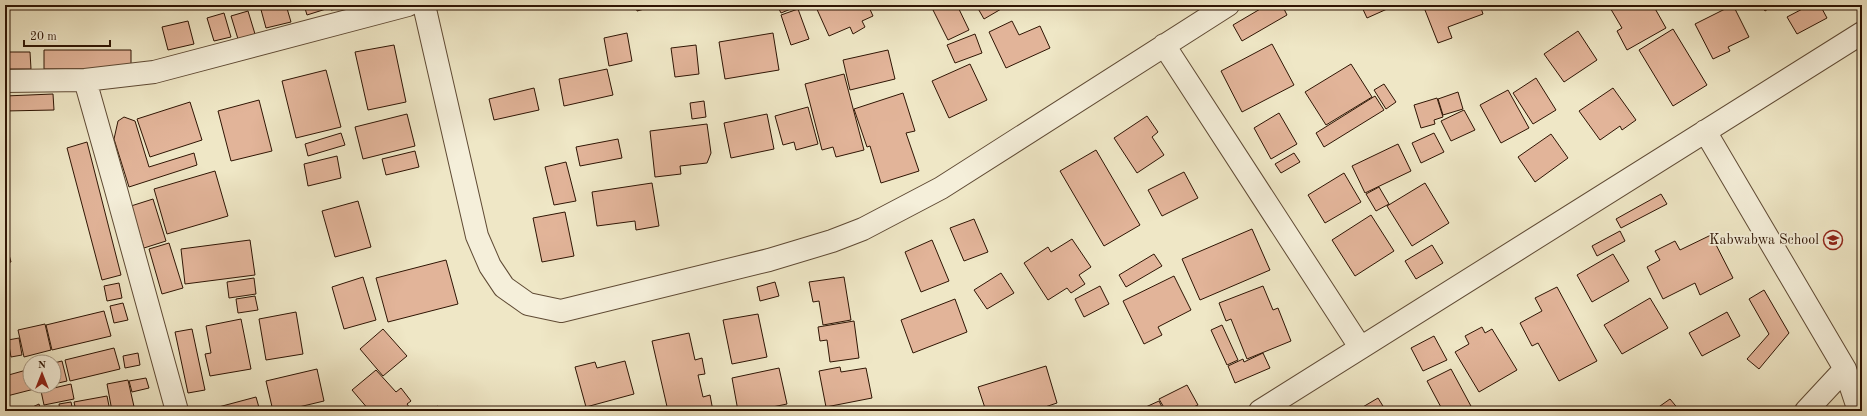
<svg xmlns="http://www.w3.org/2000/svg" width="1867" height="416" viewBox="0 0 1867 416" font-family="'Old Standard TT',serif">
<rect width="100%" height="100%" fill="#efe7c6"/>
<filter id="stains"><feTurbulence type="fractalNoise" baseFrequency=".005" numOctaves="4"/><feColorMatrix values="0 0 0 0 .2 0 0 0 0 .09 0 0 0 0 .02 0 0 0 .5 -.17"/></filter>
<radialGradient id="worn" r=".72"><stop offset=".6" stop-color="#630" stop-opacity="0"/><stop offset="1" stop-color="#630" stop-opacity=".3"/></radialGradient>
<path fill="#e2b499" stroke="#2f1504" d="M286,5L291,22L266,28L260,6Z
M304,5H324L326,9L307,15Z
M330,5H350V7L331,10Z
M636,5H659L637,11Z
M777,5H797L798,6L781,13Z
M815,5H868L873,16L862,21L865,27L853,34L850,27L829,36Z
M943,5H957L969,30L948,40L933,10Z
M976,5H1008L984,19Z
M1267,5H1282L1287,15L1242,41L1233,25Z
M1361,5H1396L1367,18Z
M1423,5H1480L1483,14L1448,27L1452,38L1438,43Z
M1602,5H1653L1666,28L1627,50L1617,31L1622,28L1609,6L1604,9Z
M1733,5L1749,37L1728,47L1730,51L1713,59L1695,24Z
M1761,5H1774L1765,11Z
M1810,5H1820L1827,18L1797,34L1787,17Z
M798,9L809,39L791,45L781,15Z
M248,11L255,34L238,39L231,16Z
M224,13L231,37L214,41L207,18Z
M188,21L194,44L168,50L162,27Z
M1012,21L1019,35L1040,26L1050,48L1006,68L989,32Z
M1673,29L1707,85L1673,106L1639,50Z
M1578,31L1597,60L1564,82L1544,54Z
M627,33L632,61L609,66L604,38Z
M773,33L779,70L725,79L719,42Z
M975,34L982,53L955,63L947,45Z
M1272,44L1294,85L1242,112L1221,71Z
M394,45L406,102L368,110L355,52Z
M696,45L699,74L675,77L671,48Z
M44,50H131V69H44Z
M888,50L895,79L850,90L843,60Z
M5,52H30L31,69H5Z
M970,64L987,100L949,118L932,81Z
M1351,64L1372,97L1326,125L1305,92Z
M607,69L613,95L564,106L559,79Z
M326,70L341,127L296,138L282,81Z
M844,74L864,150L836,157L833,147L822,150L805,84Z
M1536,78L1556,110L1533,124L1513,93Z
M1384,84L1396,102L1386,109L1374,90Z
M534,88L539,110L494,120L489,99Z
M1613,88L1636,120L1622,130L1620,126L1600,140L1579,111Z
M1508,90L1529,128L1501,143L1480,105Z
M1458,92L1463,109L1443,115L1438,99Z
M903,93L915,131L906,133L919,171L881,183L870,146L867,147L854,109Z
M53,94L54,110L5,111V96Z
M1375,96L1384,110L1324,147L1316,133Z
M1437,98L1443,117L1434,120L1435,124L1421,128L1414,105Z
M259,100L272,151L231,161L218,111Z
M704,101L706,117L692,119L690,103Z
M190,102L202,140L150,157L137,119Z
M808,107L818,144L796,150L794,142L783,145L775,116Z
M1464,110L1475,130L1451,141L1441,121Z
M1279,113L1297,144L1271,159L1254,128Z
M407,114L415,146L363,159L355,127Z
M767,114L774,149L731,158L724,123Z
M1147,116L1158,132L1152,137L1164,155L1137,173L1114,138Z
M124,117L135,121L149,167L194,153L197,165L129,187L114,139L118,121Z
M707,124L711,153L707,163L680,166L681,174L655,177L650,131Z
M341,133L345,145L308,156L305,144Z
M1434,133L1444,152L1421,163L1412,143Z
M1551,134L1568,158L1535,182L1518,157Z
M618,139L622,158L580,166L576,147Z
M87,142L121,275L102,280L67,148Z
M1398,144L1411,171L1365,193L1352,166Z
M1096,150L1140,225L1104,246L1060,171Z
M415,151L419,167L386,175L382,159Z
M1294,153L1300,162L1281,173L1275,164Z
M337,156L341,178L308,186L304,164Z
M566,162L576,201L554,205L545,167Z
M215,171L228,216L167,234L154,189Z
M1184,172L1198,198L1162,216L1148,190Z
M1344,173L1361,202L1325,223L1308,195Z
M652,183L659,226L636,230L635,221L597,226L592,192Z
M1425,183L1449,223L1412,246L1387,206Z
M1379,187L1389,204L1376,211L1366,194Z
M1661,194L1667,204L1621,228L1616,219Z
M153,199L166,241L144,248L131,206Z
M358,201L371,247L335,257L322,211Z
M565,212L574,256L542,262L533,218Z
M1371,215L1394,251L1355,276L1332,240Z
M974,219L988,252L964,261L950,228Z
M1252,229L1270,270L1200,300L1182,259Z
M1620,231L1625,241L1597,256L1592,246Z
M1711,235L1733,278L1700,295L1695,283L1663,299L1647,267L1660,260L1655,251L1675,241L1680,250Z
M1072,239L1091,267L1079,275L1085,284L1071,293L1067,288L1048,300L1024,263L1048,247L1051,252Z
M5,240L11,262L5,263Z
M250,240L255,275L185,284L181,249Z
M932,240L949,281L921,292L905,252Z
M169,243L183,288L162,294L149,249Z
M1432,245L1443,263L1416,279L1405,261Z
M1154,254L1162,266L1126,287L1119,275Z
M1613,254L1629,281L1592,302L1577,275Z
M446,260L458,304L388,322L376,278Z
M1001,273L1014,293L987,309L974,290Z
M1174,276L1191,310L1158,327L1162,335L1144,344L1123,301Z
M363,277L376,320L344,329L332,287Z
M844,277L851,320L823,325L819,301L813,302L809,282Z
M254,278L256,294L229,298L227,282Z
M775,282L779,296L760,301L757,287Z
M119,283L122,298L107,301L104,286Z
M1100,286L1109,304L1084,317L1075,299Z
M1263,286L1273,310L1278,308L1291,341L1247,359L1231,319L1226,321L1219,303Z
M1557,287L1597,361L1559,381L1538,343L1532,346L1520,323L1542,311L1535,298Z
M1764,290L1789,333L1759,369L1747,359L1769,334L1749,299Z
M255,296L258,310L238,313L236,299Z
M1650,298L1668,328L1622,354L1604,325Z
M955,299L967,332L913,353L901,320Z
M123,303L128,320L114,323L110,306Z
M104,311L111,336L52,350L46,325Z
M296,312L303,354L266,360L259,319Z
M1727,312L1740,336L1702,356L1689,333Z
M758,314L767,357L732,364L723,320Z
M241,319L251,369L210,376L205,354L211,353L206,326Z
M854,321L859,358L830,362L827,340L820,341L818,327Z
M45,324L51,350L24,357L18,330Z
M1222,325L1238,360L1227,365L1211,330Z
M1482,327L1485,333L1492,329L1517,370L1479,392L1455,352L1469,344L1465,336Z
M192,329L205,390L188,393L175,332Z
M383,329L407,356L383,376L360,349Z
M689,333L695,360L702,358L705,374L698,375L703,397L710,395L713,411H668L652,341Z
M1434,336L1447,360L1423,371L1411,348Z
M19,338L22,355L11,357L8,340Z
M114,348L120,369L70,381L65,360Z
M138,353L140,365L125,368L123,356Z
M1263,353L1270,368L1235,383L1228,366L1243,359L1244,362Z
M62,361L67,381L54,384V363Z
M625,361L634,394L586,407L575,367L595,362L597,368Z
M1046,366L1057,403L1033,411H986L978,387Z
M840,367L841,372L866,368L872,398L826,407L819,371Z
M779,368L787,404L753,411H738L732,378Z
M30,369V386H46L7,396L5,376Z
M317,369L324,401L282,411H273L266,381Z
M1451,369L1472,408L1467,411H1443L1427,381Z
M376,370L396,392L401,388L411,401L407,404L412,411H367L369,410L352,390Z
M146,378L149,388L132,392L129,381Z
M128,380L135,411H112L107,384Z
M71,384L74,399L44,405L41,391Z
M1187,385L1198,405L1185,411H1166L1159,399Z
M107,396L110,411H76L74,402Z
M256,397L260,411H212L211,409Z
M1378,398L1386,411H1356Z
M1670,399L1680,411H1653Z
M1159,401L1164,411H1137Z
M71,402L73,411H60L59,404Z
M39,404L41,411H24Z
M437,406L445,411H433Z"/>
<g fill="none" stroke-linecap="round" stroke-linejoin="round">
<defs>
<path id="minor" d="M424,5L477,236L490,266L504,287L528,304L561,311L769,260L832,241L863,229L941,188L1228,5
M1164,45L1360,347
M85,80L115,186L177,411
M5,81L85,80L154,72L408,5
M1705,131L1845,369L1859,411
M1260,411L1862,33
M1806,411L1845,369"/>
</defs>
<use href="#minor" stroke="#5f4a34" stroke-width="24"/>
<use href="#minor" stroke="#f5efda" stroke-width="22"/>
</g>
<defs>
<symbol id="school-ring" viewBox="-11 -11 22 22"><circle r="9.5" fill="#f5efda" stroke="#8f2418" stroke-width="1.5"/><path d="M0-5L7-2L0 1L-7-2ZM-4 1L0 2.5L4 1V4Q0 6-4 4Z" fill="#8f2418"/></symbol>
</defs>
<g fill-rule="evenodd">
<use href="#school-ring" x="1822" y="229" width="22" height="22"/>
</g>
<g text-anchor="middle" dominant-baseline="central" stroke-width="3.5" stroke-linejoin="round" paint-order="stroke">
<g font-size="14" fill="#2f1504" stroke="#f5efda" text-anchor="end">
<text x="1819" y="240">Kabwabwa School</text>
</g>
</g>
<rect width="1867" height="416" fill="none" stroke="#efe7c6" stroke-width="20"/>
<rect x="6" y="6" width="1855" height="404" fill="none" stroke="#2f1504" stroke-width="2"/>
<rect x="10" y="10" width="1847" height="396" fill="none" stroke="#2f1504"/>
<g transform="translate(42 374)"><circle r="19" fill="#f5efda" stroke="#a69884"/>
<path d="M0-3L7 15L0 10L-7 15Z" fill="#8f2418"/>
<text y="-6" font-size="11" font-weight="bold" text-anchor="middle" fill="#2f1504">N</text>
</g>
<path d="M24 40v6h86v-6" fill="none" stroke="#2f1504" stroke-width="2"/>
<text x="30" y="40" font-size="12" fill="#2f1504" stroke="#f5efda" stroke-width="3" paint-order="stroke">20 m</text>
<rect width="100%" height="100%" filter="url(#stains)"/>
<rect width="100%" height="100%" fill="url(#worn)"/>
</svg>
